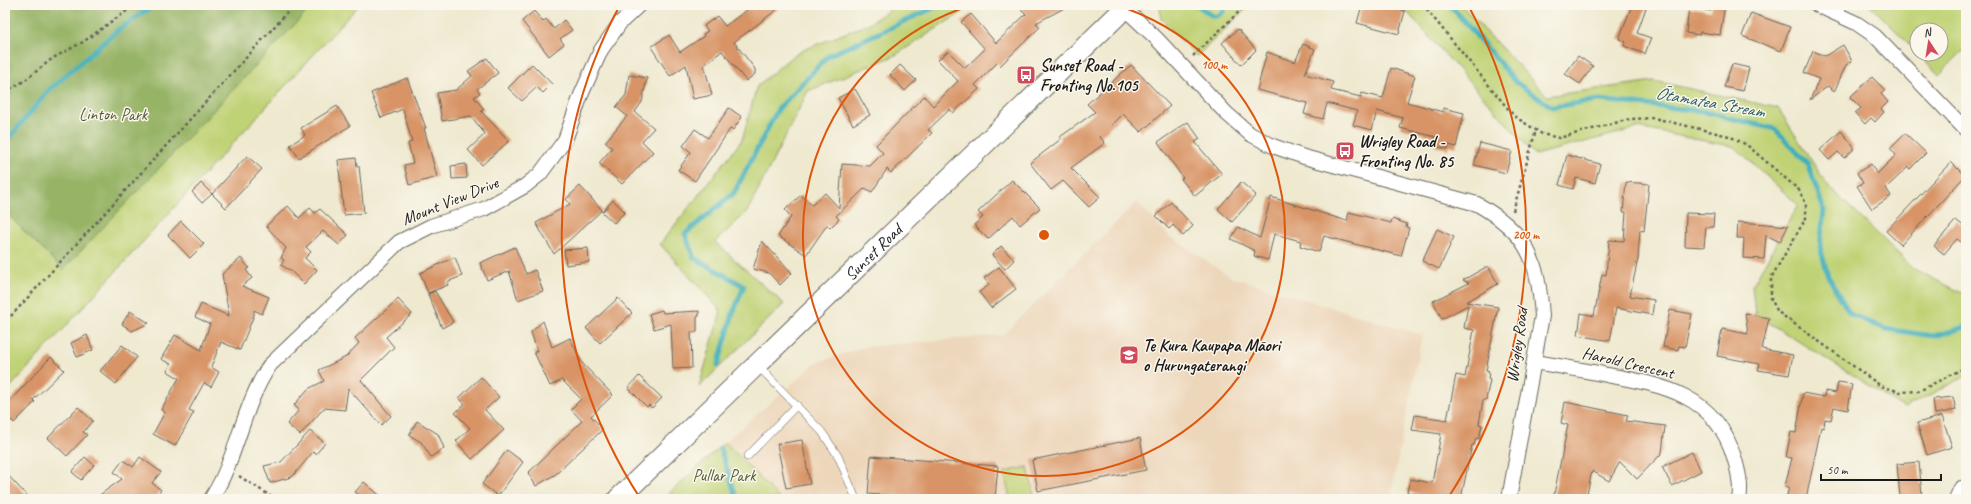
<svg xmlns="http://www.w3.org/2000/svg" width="1971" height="504" viewBox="0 0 1971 504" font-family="Caveat,sans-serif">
<rect width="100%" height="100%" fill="#fbf7ec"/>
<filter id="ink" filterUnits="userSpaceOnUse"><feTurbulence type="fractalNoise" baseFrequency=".025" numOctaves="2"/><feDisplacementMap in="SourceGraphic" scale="8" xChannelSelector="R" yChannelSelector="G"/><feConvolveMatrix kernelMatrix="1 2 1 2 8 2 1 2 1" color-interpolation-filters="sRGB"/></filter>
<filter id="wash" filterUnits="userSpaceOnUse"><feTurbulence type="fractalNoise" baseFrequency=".012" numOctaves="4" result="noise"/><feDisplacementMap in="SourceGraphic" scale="16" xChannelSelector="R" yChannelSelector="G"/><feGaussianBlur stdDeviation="0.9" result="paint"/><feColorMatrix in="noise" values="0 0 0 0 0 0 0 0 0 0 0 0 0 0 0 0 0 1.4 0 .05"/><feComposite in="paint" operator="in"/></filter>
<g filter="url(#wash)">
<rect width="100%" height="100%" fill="#efe9d0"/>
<path fill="#edd7bb" d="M1137,202L1169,236L1231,277L1422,335L1390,499H780L725,442L816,363L864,347L1003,335Z"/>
<path fill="#bfd275" stroke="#6e7748" d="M5,5H359L5,393Z
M897,5H973L894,56L808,91L747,212L715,242L784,304L699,387L721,311L660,244L742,140L757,86L790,58L805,49L868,24Z
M1160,5H1250L1197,56L1161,19Z
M1401,5H1461L1547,96L1654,81L1778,108L1827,185L1914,269L1966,295V376L1904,408L1755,314L1752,286L1798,205L1735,147L1638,128L1535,155Z
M1870,5H1966V48L1939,75L1919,54H1941V30H1917V52Z
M725,442L780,499H663Z
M1028,467L1035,499H1010L1004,472Z"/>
<path fill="#97b466" stroke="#5a6841" d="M5,5H313L63,270L5,212Z"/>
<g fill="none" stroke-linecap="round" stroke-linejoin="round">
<path stroke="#3fafb9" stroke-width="5" d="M1198,5C1211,16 1217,23 1228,5
M1450,5L1517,83L1552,107L1599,100L1701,111L1775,129L1808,164L1824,210L1820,247L1828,276L1850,314L1885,329L1934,336L1966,327
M5,143L49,90L118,30L154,5
M718,365L733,313L744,286L694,258L685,234L734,193L778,109L828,56L940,5
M720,448L737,499"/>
</g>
<g id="blocks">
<path fill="#d89466" d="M754,5H783L734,42L755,69V74L746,81L722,51L704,65L712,95L693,99L686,65L670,76L651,47L669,35L680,52L704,36L703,34L708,31L704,26L717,16L725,26Z
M1017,5H1070L1036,23L1040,27L1000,66L997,63L975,85L979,89L953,113L950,109L928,130L932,133L891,173L887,169L872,192L865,188L836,216L839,219L830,228L827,225L806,255L778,236L791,217L785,210L801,195L812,205L825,193L839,208L842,164L870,166L883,153L876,145L924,96L933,106L958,81L938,60L948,51L965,68L985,49L961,22L971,14L996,43L1026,14Z
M1362,5H1382L1405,11L1399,34L1357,23Z
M1632,5H1647L1637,33L1651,38L1645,54L1624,46L1626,42L1619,39Z
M1712,5H1725L1720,35L1700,32L1699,35L1686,33L1689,7L1711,11Z
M534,11L543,22L546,19L554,29L564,20L572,30L560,39L564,44L549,56L522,21Z
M1751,13L1790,27L1781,51L1742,36Z
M1238,29L1256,50L1241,65L1222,43Z
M1303,44L1315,49L1305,74L1333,82L1331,90L1361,97L1362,93L1383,98L1391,68L1415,76L1407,102L1443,112V108L1464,113L1456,147L1449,145L1448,149L1434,146L1436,137L1400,128L1403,118L1377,111L1372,130L1353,125L1357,111L1327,103L1323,119L1304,114L1307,103L1257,90L1267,52L1295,62Z
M1843,45L1852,61L1846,65L1834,92L1828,86L1810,100L1819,79L1804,73L1813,51L1825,56Z
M1578,56L1593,66L1580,84L1565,74Z
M487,58L498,73L477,89L480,93L474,97L484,109L481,111L509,141L482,165L468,150L485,134L471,116L442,121L437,93L456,90L472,76L468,71Z
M532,64L552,84L543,93L537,87L522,101L508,88Z
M1732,64L1749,68L1743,91L1724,87Z
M900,65L916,80L905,91L890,75Z
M1131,65L1170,106L1141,132L1123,114L1100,137L1105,143L1071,168L1100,197L1089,207L1063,181L1051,190L1030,163L1061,139L1060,137L1095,112L1087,104Z
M629,75L647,78L642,102L635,112L654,128L642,141L653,152L622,184L599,163L612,148L605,142L627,116L616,107L626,95Z
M1872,77L1885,90L1881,94L1888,102L1881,109L1884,112L1875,122L1871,118L1865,124L1855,113L1861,108L1850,97Z
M407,78L426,128H424L437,177L409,185L404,165L413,163L408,143L412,142L403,109L381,118L371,93Z
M855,89L870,115L853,125L838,98Z
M337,106L350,126L299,158L290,145L305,135L301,128Z
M729,108L742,117L733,130L730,129L695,181L678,170L691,152L683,146L695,129L708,138Z
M1188,122L1200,139L1195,142L1222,174L1195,196L1181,179L1183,178L1158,142Z
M1841,131L1853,145V150L1844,158L1838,152L1829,160L1820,150Z
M1905,133L1926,153L1910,169L1908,167L1886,188L1891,196L1872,209L1857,186L1863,183L1857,173L1871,164L1877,174L1896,155L1890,148Z
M1480,143L1512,151L1506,173L1474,165Z
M1567,155L1600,164L1595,183L1576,178L1573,189L1559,185Z
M247,156L262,169L226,208L212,194Z
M356,158L357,166H359L364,213L344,215L338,160Z
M1951,162L1965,176L1901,245L1886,231Z
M466,164L467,178L452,179L451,166Z
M1012,180L1040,208L1020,225L1013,216L988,239L974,225L983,217L978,212Z
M1241,182L1256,195L1232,222L1218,209Z
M1626,182L1649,184L1644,231L1640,230L1638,259L1630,296L1654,300L1652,315L1616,308L1610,341L1578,335L1581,313L1594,316L1602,274L1606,275L1609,240L1624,241L1626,212H1623Z
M201,183L212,194L202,203L192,192Z
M580,186L602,210L554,254L536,223L570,204L566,199Z
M1271,197L1347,221L1349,212L1391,223L1392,219L1407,224L1406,227L1409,228L1401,256L1324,236L1319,252L1300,246L1301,241L1274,234L1268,260L1254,256L1255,251L1231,239L1238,227L1260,238Z
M613,200L625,212L614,223L602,212Z
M1171,202L1193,226L1183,236L1173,225L1169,229L1156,216Z
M288,206L299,218L310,208L315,213L320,209L348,235L339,245L323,231L306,247L311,252L305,258L317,270L304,284L291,271L281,265L284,260L281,258L286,248L266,226Z
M1686,213L1714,214L1713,227H1706L1704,247L1685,246Z
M1956,220L1966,228V246L1957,239L1944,254L1934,246Z
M181,221L204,244L190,258L168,235Z
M1738,222L1767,224L1788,226L1780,242L1766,235L1764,259L1743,258L1744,238H1737Z
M1437,229L1454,237L1439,269L1422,261Z
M762,241L792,273L780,285L769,273L753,269Z
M1001,246L1014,260L1005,269L992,255Z
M515,247L526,274L535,270L543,291L518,300L509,271L487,280L480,263Z
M588,248L589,262L566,265L564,250Z
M455,257L462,276L447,282L448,285L428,293L420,273Z
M241,258L249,268L246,270L252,278L242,286L269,297L262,314L254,310V315L240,350L221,342L211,367L219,372L211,387L204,383L189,410L194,412L175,446L153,434L165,412L161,410L179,378L167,371L171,364L161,359L175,335L201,350L210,324L195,317L201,304L229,316L222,274Z
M1488,266L1498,284L1466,302L1498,307L1486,371L1489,372L1488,379L1490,380L1486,400H1483L1479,424L1482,425L1479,439L1476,438L1474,445H1472L1461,499H1442L1407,492L1410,479L1432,483L1441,434L1412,430L1415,415L1447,420L1456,375L1465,377L1474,330L1464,328L1468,305L1442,319L1433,301L1469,283L1463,280Z
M999,267L1016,289L991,308L979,292L989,285L984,278Z
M435,291L453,322L442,328L428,294Z
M618,298L632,313L600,343L586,328Z
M398,299L412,314L386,337L394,347L361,380L391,416L381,425L348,388L345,410L324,408L300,435L287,424L299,410L294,405L308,389L324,381L319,370L346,357L359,343L355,338Z
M662,310L663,313L699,311V316L697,317V332H691L692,368L673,369L671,324L654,329L649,314Z
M1670,310L1692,314L1685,347L1679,346L1678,350L1663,347Z
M130,311L149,323L132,331L122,324Z
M1745,313L1769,318L1762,349L1793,355L1789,375L1758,370L1760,364L1717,356L1722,329L1748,334Z
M543,321L552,347L570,338L582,363L613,395L591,416L603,429L556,474L536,486L528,473L582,421L571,409L581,399L562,380L550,386L534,352L537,351L531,332Z
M87,335L93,350L77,357L71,343Z
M122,345L137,357L116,384L100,371Z
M51,357L64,370L33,400L35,402L14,423L12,420L5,427V406Z
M639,376L662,398L652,408L649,405L647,407L628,388Z
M481,377L499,397L485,410L504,430L472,459L456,441L470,428L455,413L465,404L459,398Z
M1838,382L1852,384L1848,410L1834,407L1831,420L1825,419L1824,428L1821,427L1806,499H1786L1789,487L1785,486L1792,458L1786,457L1791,432L1796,433L1803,393L1824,397L1825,391L1836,393Z
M1953,397L1956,410L1935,414L1933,399Z
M1565,402L1628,415L1626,421L1665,426L1662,453L1637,479L1620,462L1609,481L1592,471L1586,499H1553L1568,425L1561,423Z
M78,407L93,421L83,432L87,435L67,456L48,438Z
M1942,416L1952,447L1927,455L1917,423Z
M417,421L438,434L444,448L431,457L421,442L409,435Z
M310,431L325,443L316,454L313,452L292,477L270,483L264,466L281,462Z
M1140,438L1146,470L1038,491L1032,460Z
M802,440L810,484L786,488L777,444Z
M507,450L523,462L498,496L482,484Z
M1692,452L1701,471L1672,486L1662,467Z
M871,456L998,466L995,499H931L868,494Z
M85,457L94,465L81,480L72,472Z
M140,457L161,472L152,483L161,490L154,499H94L122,479L114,472L123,460L133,467Z
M1919,462L1922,496L1900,497L1897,464Z
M5,472L30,499H5Z
M364,482L384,499H364L355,492Z"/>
</g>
</g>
<g filter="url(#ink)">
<use href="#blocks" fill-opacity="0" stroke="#66645b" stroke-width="1"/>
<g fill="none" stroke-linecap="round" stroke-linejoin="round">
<defs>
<path id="service" d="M757,365L822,432L838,456L856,499
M747,457L797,405"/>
<path id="minor" d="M1817,5L1856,23L1875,36L1966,130
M1124,8L1156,38L1226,113L1250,134L1273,146L1304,157L1477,204C1528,233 1538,259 1542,316L1509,499
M1534,362C1559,366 1583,370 1607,375C1663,385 1716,395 1734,457C1738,470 1742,485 1739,499
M211,499C238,457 242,406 270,365L399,242L431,226L484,209L525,186L540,174L565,140L581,95L601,50L620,23L639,5
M1956,499L1961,488"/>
<g id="secondary">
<path id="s1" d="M618,499L1128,5"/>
</g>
</defs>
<use href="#service" stroke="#66645b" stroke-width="8"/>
<use href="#minor" stroke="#66645b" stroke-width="16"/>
<use href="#secondary" stroke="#66645b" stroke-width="22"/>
<path stroke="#66645b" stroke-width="2.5" stroke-dasharray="3 3" stroke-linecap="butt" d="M1423,5L1514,116L1542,134L1559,138L1630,119L1654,118L1729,136L1747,145L1799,190L1806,204V218L1771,278V299L1778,312L1881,386L1901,392L1919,391L1966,367
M1193,56L1246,5
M5,92L24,81L53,58L83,42L135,5
M1513,211L1536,130
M5,318L12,315L294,5
M239,476L275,499"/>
<use href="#service" stroke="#fff" stroke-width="7"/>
<use href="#minor" stroke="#fff" stroke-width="14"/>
<use href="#secondary" stroke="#fff" stroke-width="20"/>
</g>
</g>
<g fill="none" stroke="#de560d" stroke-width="2">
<path d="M1116 5A241 241 0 1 1 972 5"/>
<path d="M640 498A482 482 0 0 1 620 5M1468 5A482 482 0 0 1 1448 498"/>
</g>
<defs>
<symbol id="bus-square" viewBox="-11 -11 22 22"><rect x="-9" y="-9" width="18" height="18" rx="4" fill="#d1495b" stroke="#fbf7ec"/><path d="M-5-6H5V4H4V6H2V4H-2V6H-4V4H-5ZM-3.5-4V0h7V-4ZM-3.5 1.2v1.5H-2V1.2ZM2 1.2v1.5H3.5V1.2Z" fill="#fff"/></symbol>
<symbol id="school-square" viewBox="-11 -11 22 22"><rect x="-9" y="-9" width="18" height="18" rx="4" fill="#d1495b" stroke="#fbf7ec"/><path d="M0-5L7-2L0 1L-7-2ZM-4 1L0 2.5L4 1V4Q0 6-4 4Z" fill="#fff"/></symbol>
</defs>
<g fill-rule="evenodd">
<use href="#bus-square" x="1015" y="64" width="22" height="22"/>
<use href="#bus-square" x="1334" y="140" width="22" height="22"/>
<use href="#school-square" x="1118" y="344" width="22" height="22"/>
</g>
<g text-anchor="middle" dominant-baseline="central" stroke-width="3" stroke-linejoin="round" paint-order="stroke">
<g font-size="17" font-weight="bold" fill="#1c1c1c" stroke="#fbf7ec" text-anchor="start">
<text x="1040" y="65">Sunset Road -<tspan x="1040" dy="20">Fronting No.105</tspan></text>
<text x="1359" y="141">Wrigley Road -<tspan x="1359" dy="20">Fronting No. 85</tspan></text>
<text x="1143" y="345">Te Kura Kaupapa Māori<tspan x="1143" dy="20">o Hurungaterangi</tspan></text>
</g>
<g font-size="17" fill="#555c3b" stroke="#fbf7ec">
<text x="113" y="114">Linton Park</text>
<text x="724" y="475">Pullar Park</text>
</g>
<g font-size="17" fill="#1c1c1c" stroke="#fbf7ec">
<text transform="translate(450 201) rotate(-22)">Mount View Drive</text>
<text stroke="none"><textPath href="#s1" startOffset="355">Sunset Road</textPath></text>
<text transform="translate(1517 345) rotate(-82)">Wrigley Road</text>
<text transform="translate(1628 363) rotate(13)">Harold Crescent</text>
</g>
<g font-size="18" font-style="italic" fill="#2c5e63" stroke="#fbf7ec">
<text transform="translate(1710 102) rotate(10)">Ōtamatea Stream</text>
</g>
</g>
<circle cx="1044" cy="235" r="6" fill="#de560d" stroke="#fbf7ec" stroke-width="2"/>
<g font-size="12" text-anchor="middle" font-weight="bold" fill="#de560d" stroke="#fbf7ec" stroke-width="3" stroke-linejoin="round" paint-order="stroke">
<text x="1214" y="69">100 m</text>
<text x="1526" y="239">200 m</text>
</g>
<rect width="1971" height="504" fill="none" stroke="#fbf7ec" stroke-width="20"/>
<g transform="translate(1929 42) rotate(348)"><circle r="19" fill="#fbf7ec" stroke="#a29f99"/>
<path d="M0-3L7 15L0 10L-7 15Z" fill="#d1495b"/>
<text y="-6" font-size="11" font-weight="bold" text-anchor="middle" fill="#1c1c1c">N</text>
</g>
<path d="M1821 474v6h120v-6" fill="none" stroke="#1c1c1c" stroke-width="2"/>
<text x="1827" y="474" font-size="12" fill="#1c1c1c" stroke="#fbf7ec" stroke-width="3" paint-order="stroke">50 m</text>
</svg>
